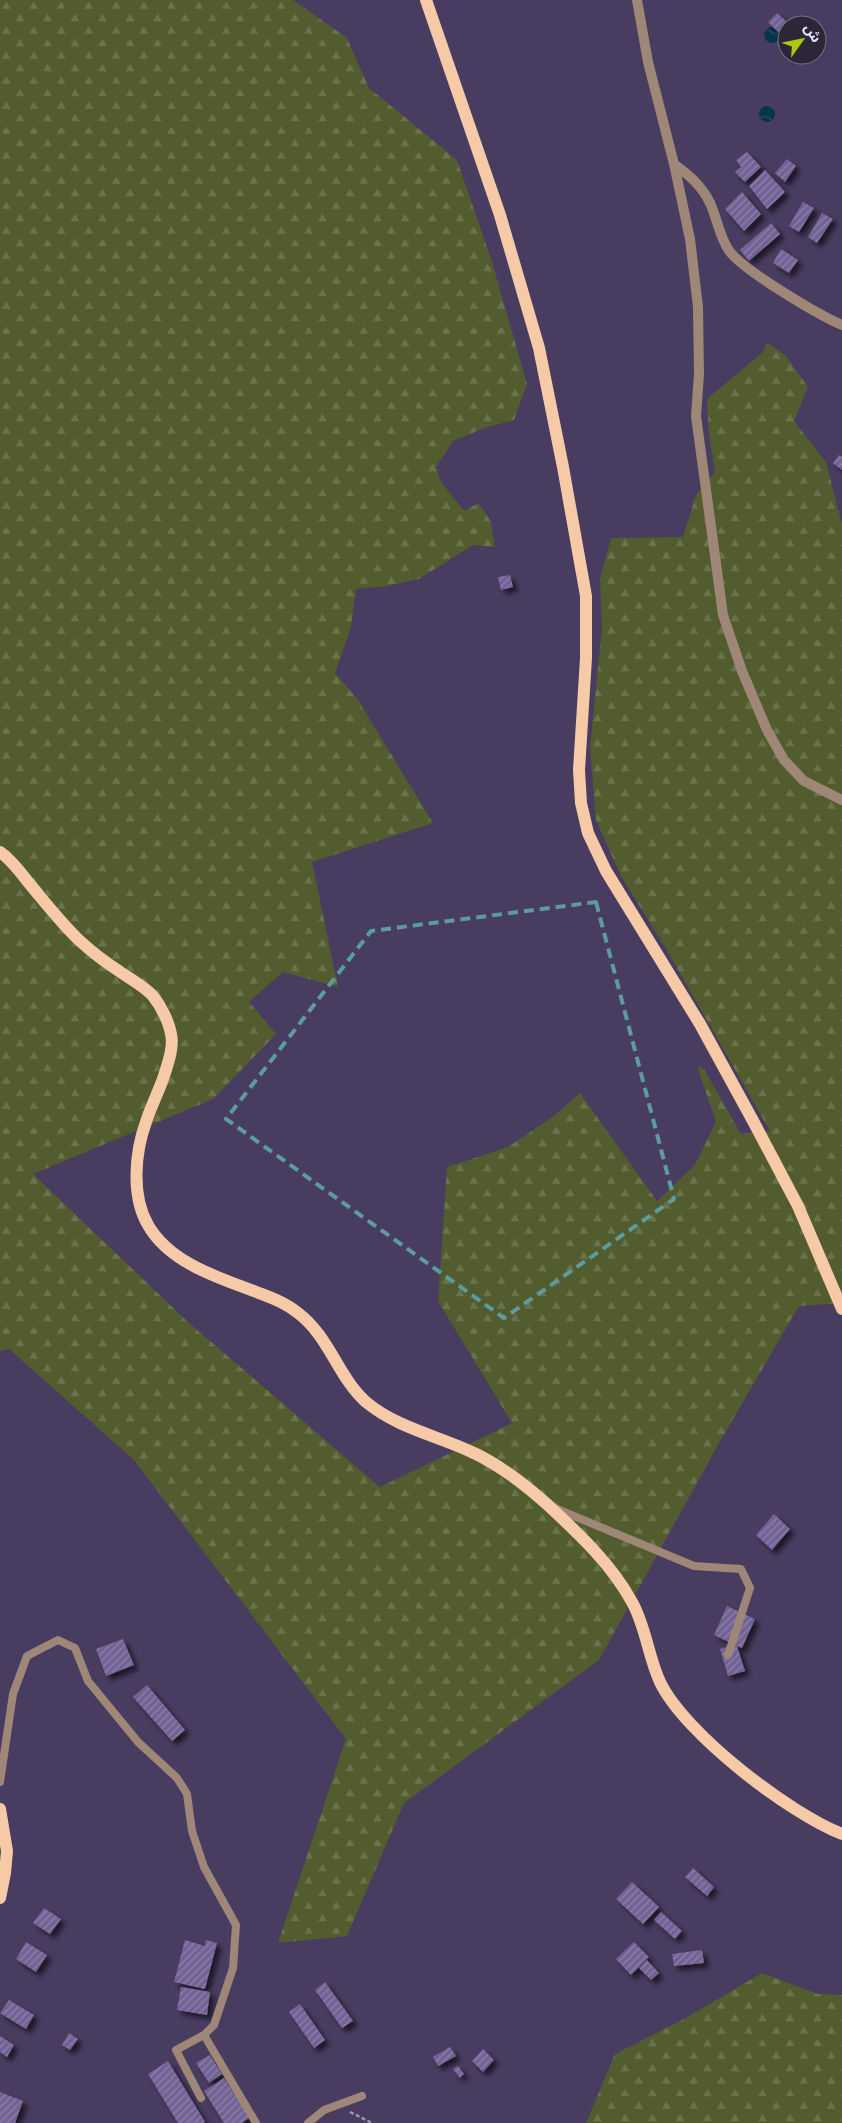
<svg xmlns="http://www.w3.org/2000/svg" width="842" height="2123" viewBox="0 0 842 2123" font-family="Manrope,'Noto Sans Arabic',sans-serif">
<defs>
<pattern id="forest-firs" width="22" height="20" patternUnits="userSpaceOnUse" patternTransform="scale(1.25)"><rect width="22" height="20" fill="#525c2e"/><path d="M5 1l3.5 6h-7zM16 11l3.5 6h-7z" fill="#6b734d"/></pattern>
<pattern id="water-waves" width="16" height="10" patternUnits="userSpaceOnUse" patternTransform="scale(1.25)"><rect width="16" height="10" fill="#06344d"/><path d="M0 5q4-4 8 0t8 0" fill="none" stroke="#2a5167"/></pattern>
<pattern id="building-hatch" width="6" height="6" patternUnits="userSpaceOnUse" patternTransform="scale(1.25)"><rect width="6" height="6" fill="#736295"/><path d="M-1 1l2-2M0 6l6-6M5 7l2-2" fill="none" stroke="#8e80aa"/></pattern>
<filter id="shadow"><feDropShadow dx="4.5" dy="4.5" stdDeviation="2.5" flood-color="#0009"/></filter>
</defs>
<rect width="100%" height="100%" fill="#483c60"/>
<path fill="url(#forest-firs)" d="M0,0H293L347,38L369,88L457,160L492,262L527,384L514,420L485,428L453,441L436,467L441,482L464,511L479,503L491,522L495,547L473,545L419,579L388,586L356,589L351,627L335,673L358,700L433,823L312,862L338,987L283,972L249,1002L276,1034L213,1099L33,1174L189,1323L380,1487L512,1423L438,1301L447,1167L508,1147L551,1118L580,1093L657,1201L695,1165L716,1122L697,1066L704,1069L741,1134L770,1131L665,947L621,876L596,820L590,748L602,627L600,579L611,538L683,537L696,495L715,472L709,434L707,399L763,352L767,343L785,355L808,387L794,421L826,462L842,525V1303L799,1306L719,1443L599,1660L404,1803L347,1936L278,1943L346,1739L134,1460L9,1349L0,1351Z
M762,1973L818,1994L842,1995V2123H586L615,2054L684,2019Z"/>
<path fill="url(#water-waves)" d="M764 35a8 8 0 1 1 16 0a8 8 0 1 1-16 0Z
M759 114a8 8 0 1 1 16 0a8 8 0 1 1-16 0Z"/>
<path fill="url(#building-hatch)" filter="url(#shadow)" d="M777,13L787,22L778,32L768,22Z
M747,152L761,167L745,182L735,172L741,167L736,160Z
M787,159L796,166L785,182L775,173Z
M765,170L785,192L767,209L749,186Z
M742,192L761,214L744,231L725,209Z
M803,202L814,208L799,232L789,226Z
M822,213L833,219L817,243L808,237Z
M771,223L780,234L749,261L740,250Z
M781,249L798,260L789,273L773,263Z
M839,455L842,457V470L833,463Z
M510,575L513,587L501,590L498,577Z
M774,1514L790,1529L772,1550L756,1535Z
M727,1606L755,1619L742,1648L737,1646L745,1671L728,1676L720,1649L735,1645L714,1635Z
M123,1639L134,1665L106,1676L96,1649Z
M147,1685L185,1730L172,1741L133,1697Z
M693,1868L714,1887L707,1896L685,1877Z
M632,1882L659,1907L643,1924L616,1899Z
M44,1908L61,1919L50,1934L33,1923Z
M661,1912L682,1931L675,1939L654,1920Z
M185,1940L205,1946L206,1940L217,1943L205,1989L174,1982Z
M26,1942L47,1955L36,1972L16,1959Z
M634,1942L649,1957L631,1975L616,1959Z
M702,1950L704,1963L674,1966L672,1954Z
M647,1960L659,1973L651,1980L639,1968Z
M325,1982L353,2021L342,2028L315,1990Z
M181,1987L210,1992L207,2015L177,2010Z
M9,2000L34,2015L26,2029L0,2013Z
M300,2004L325,2040L314,2048L289,2012Z
M69,2033L78,2039L70,2050L62,2045Z
M0,2036L14,2045L7,2057L0,2052Z
M450,2047L456,2056L438,2066L433,2057Z
M483,2049L494,2060L483,2072L472,2061Z
M210,2055L222,2074L209,2083L196,2063Z
M168,2061L205,2122L203,2123H178L148,2074Z
M458,2066L464,2074L460,2078L453,2069Z
M224,2078L249,2118L242,2123H224L204,2091Z
M0,2092L23,2101L15,2123H0Z"/>
<g fill="none" stroke-linecap="round" stroke-linejoin="round">
<path stroke="#9e96b2" stroke-width="2.5" stroke-dasharray="4 2.5" stroke-linecap="butt" d="M350,2112L372,2123"/>
<path stroke="#9e8777" stroke-width="8" d="M557,1509L694,1566L741,1569L750,1588L728,1655
M0,1782L13,1694L27,1656L58,1640L75,1648L88,1681L138,1742L177,1778L187,1794L192,1831L204,1867L236,1925L233,1968L214,2025L204,2035L176,2050L201,2098
M204,2035L256,2123
M308,2123L324,2110L362,2096"/>
<path stroke="#9e8777" stroke-width="10" d="M637,0L648,62L674,164L690,239L698,307L699,374L696,416L723,615L742,671L767,730L784,760L804,781L842,800
M674,164C689,175 702,186 710,203C717,218 719,235 728,249C740,269 819,315 842,325"/>
<path stroke="#f6c9a7" stroke-width="12" d="M426,0L500,215L539,348L563,467L586,596V658L579,770L581,803L588,833L606,871L700,1024L752,1119L798,1206L842,1309
M0,852C14,862 22,875 33,888C48,906 63,925 80,941C92,952 105,962 119,971C130,979 144,986 153,996C161,1006 169,1022 171,1034C174,1047 168,1063 164,1076C159,1091 151,1106 146,1122C135,1152 131,1196 148,1225C169,1262 216,1277 254,1291C269,1297 285,1302 298,1313C329,1336 338,1377 366,1402C397,1428 439,1436 474,1453C501,1466 527,1486 549,1506C580,1535 612,1565 632,1602C646,1627 648,1656 660,1682C685,1734 789,1813 842,1834
M0,1809L7,1851L5,1873L0,1898"/>
</g>
<path fill="none" stroke="#5b9c9e" stroke-width="4" stroke-dasharray="10 6" stroke-linejoin="round" d="M596,902L674,1199L504,1318L226,1119L371,931Z"/>
<g transform="translate(802 40) rotate(57)"><circle r="24" fill="#2c2737" stroke="#777284"/>
<path d="M0-4L9 19L0 12L-9 19Z" fill="#acc612"/>
<text y="-8" font-size="14" font-weight="bold" text-anchor="middle" fill="#e8e2f8">ش</text>
</g>
</svg>
